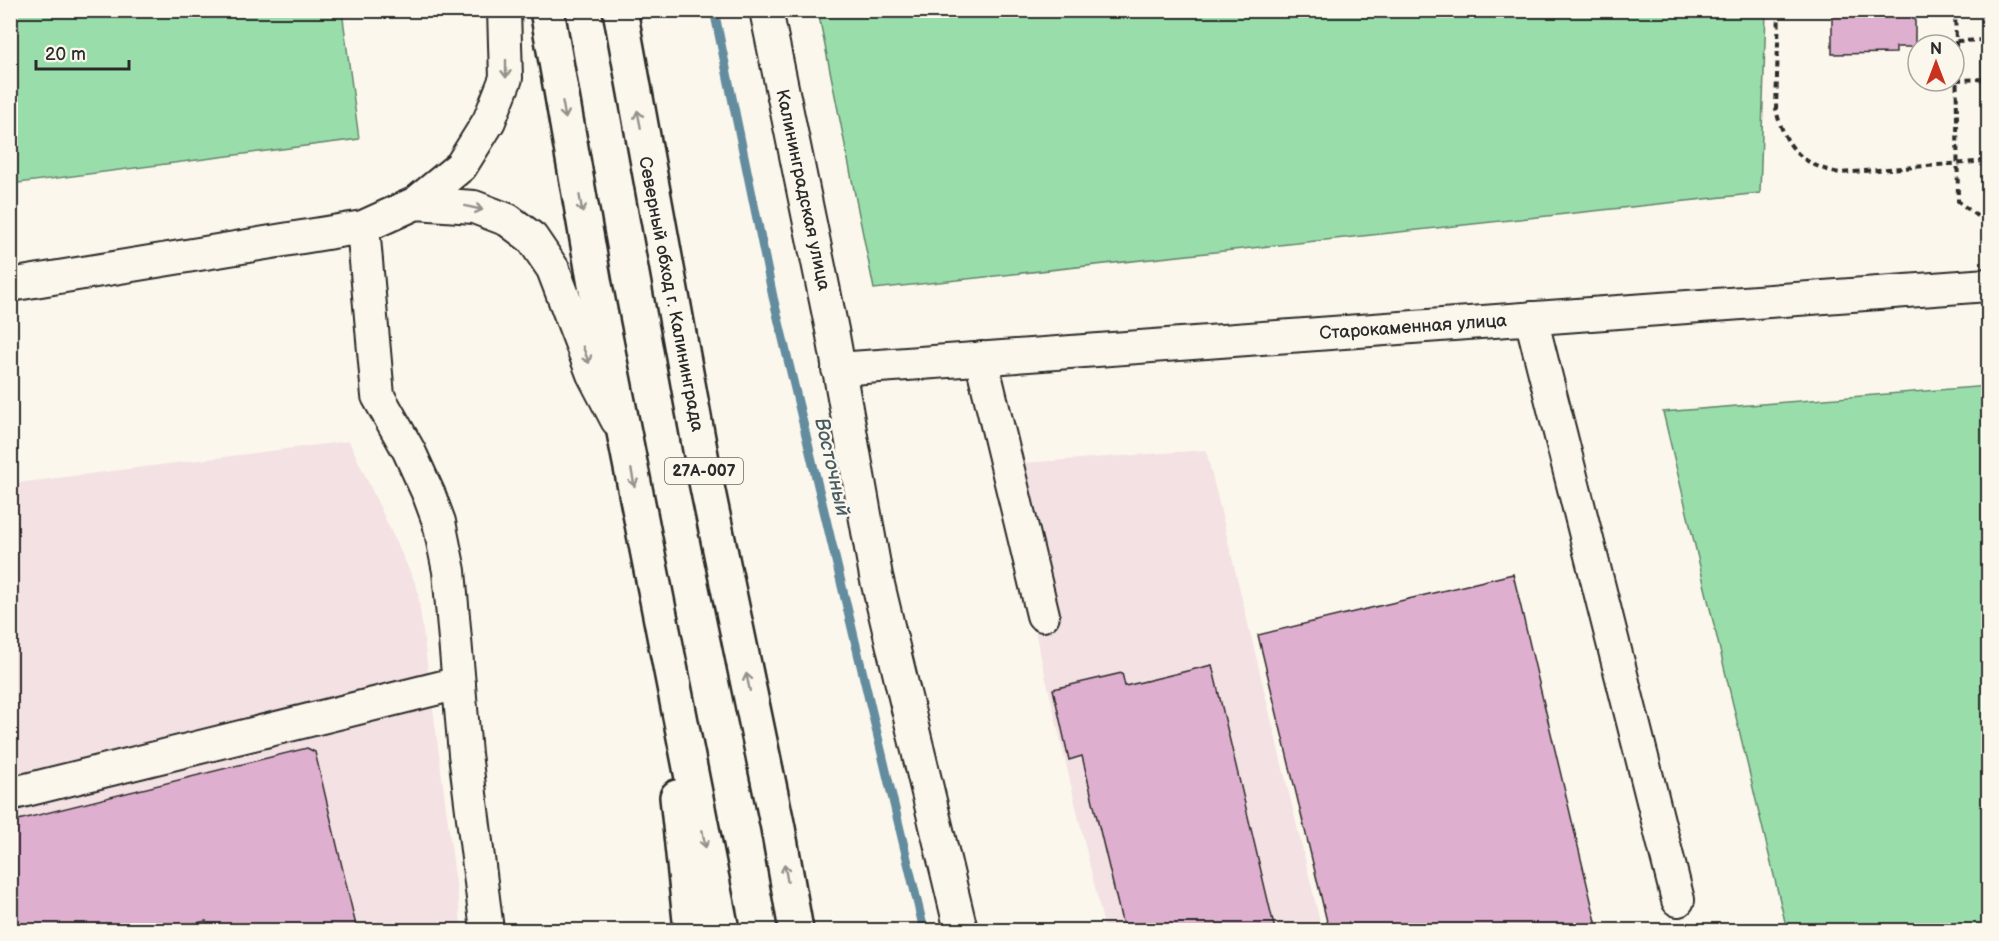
<svg xmlns="http://www.w3.org/2000/svg" width="1999" height="941" viewBox="0 0 1999 941" font-family="'Balsamiq Sans',sans-serif">
<rect width="100%" height="100%" fill="#fbf7ec"/>
<filter id="ink" filterUnits="userSpaceOnUse"><feTurbulence type="fractalNoise" baseFrequency=".0167" numOctaves="2"/><feDisplacementMap in="SourceGraphic" scale="12" xChannelSelector="R" yChannelSelector="G"/><feConvolveMatrix kernelMatrix="1 2 1 2 8 2 1 2 1" color-interpolation-filters="sRGB"/></filter>
<g filter="url(#ink)">
<path fill="#f3e1e3" d="M349,441L417,587L462,930H11L10,484Z
M1206,450L1322,930H1105L996,465Z"/>
<path fill="#99deaa" stroke="#62846a" stroke-width="1.5" d="M10,11H342L359,139L11,184Z
M818,11H1766L1760,193L874,289Z
M1981,52H1988V104H1982Z
M1988,386V930H1787L1663,412Z"/>
<g fill="none" stroke-linecap="round" stroke-linejoin="round">
<path stroke="#638c9e" stroke-width="9" d="M714,10L773,297L924,930"/>
</g>
<path fill="#dfafcf" stroke="#2b2b2b" stroke-width="1.5" d="M1826,10H1915V47H1896V53L1832,54V14H1826Z
M1513,574L1598,930H1329L1258,635Z
M1212,665L1275,930H1124L1082,756L1069,760L1053,689L1122,673L1125,686Z
M307,748L315,752L357,930H208L206,921L167,930H10V822Z
M307,748L315,752L357,930H208L206,921L167,930H10V822Z"/>
<g fill="none" stroke-linecap="round" stroke-linejoin="round">
<defs>
<path id="minor" d="M766,10L832,330L876,576L961,930
M416,203L474,207L508,220L532,238L553,269L593,374L617,420
M363,227L378,396L409,451L429,495L439,522L449,571L465,754L487,930
M10,285L363,227L416,203L461,166L489,121L506,78L504,10
M1531,318L1678,900
M981,358L1043,615
M838,369L1988,285
M10,794L459,683"/>
<path id="highway" d="M547,10L595,285L722,930
M620,10L705,477L778,828L796,930
M677,797L691,930"/>
</defs>
<use href="#minor" stroke="#2b2b2b" stroke-width="36"/>
<use href="#highway" stroke="#2b2b2b" stroke-width="38"/>
<path stroke="#2b2b2b" stroke-width="4" stroke-dasharray="6 4.5" stroke-linecap="butt" d="M1779,10L1776,109C1784,146 1802,166 1840,173L1988,161
M1955,10L1956,41L1988,40
M1956,41L1958,201L1988,225
M1956,80L1988,79"/>
<use href="#minor" stroke="#fbf7ec" stroke-width="32"/>
<use href="#highway" stroke="#fbf7ec" stroke-width="33"/>
</g>
<defs><path id="oneway-shaft" d="M-6 0H5M1.5-3L5.5 0L1.5 3" fill="none" stroke-width="1.6" stroke-linecap="round" stroke-linejoin="round" transform="scale(1.5)"/></defs>
<g stroke="#93918c">
<use href="#oneway-shaft" transform="translate(506 69) rotate(90)"/>
<use href="#oneway-shaft" transform="translate(564 110) rotate(80)"/>
<use href="#oneway-shaft" transform="translate(639 119) rotate(-101)"/>
<use href="#oneway-shaft" transform="translate(581 204) rotate(80)"/>
<use href="#oneway-shaft" transform="translate(474 208) rotate(13)"/>
<use href="#oneway-shaft" transform="translate(586 355) rotate(69)"/>
<use href="#oneway-shaft" transform="translate(633 478) rotate(79)"/>
<use href="#oneway-shaft" transform="translate(748 682) rotate(-102)"/>
<use href="#oneway-shaft" transform="translate(704 839) rotate(79)"/>
<use href="#oneway-shaft" transform="translate(786 873) rotate(-100)"/>
</g>
</g>
<g text-anchor="middle" dominant-baseline="central" stroke-width="5" stroke-linejoin="round" paint-order="stroke">
<rect fill="#fbf7ec" stroke="#696865" stroke-width="1.5" x="665" y="458" width="78" height="26" rx="4.5"/>
<g font-size="16" font-weight="bold" fill="#2b2b2b">
<text x="704" y="471">27А-007</text>
</g>
<g font-size="18" fill="#2b2b2b" stroke="#fbf7ec">
<text transform="translate(803 190) rotate(78)">Калининградская улица</text>
<text transform="translate(671 294) rotate(79)">Северный обход г. Калининграда</text>
<text transform="translate(1413 327) rotate(-4)">Старокаменная улица</text>
</g>
<g font-size="20" font-style="italic" fill="#475c64" stroke="#fbf7ec">
<text transform="translate(832 467) rotate(77)">Восточный</text>
</g>
</g>
<rect width="1999" height="941" fill="none" stroke="#fbf7ec" stroke-width="36"/>
<rect x="18" y="18" width="1963" height="905" fill="none" stroke="#2b2b2b" stroke-width="2" filter="url(#ink)"/>
<g transform="translate(1936 63)"><circle r="28" fill="#fbf7ec" stroke="#a8a59f" stroke-width="1.5"/>
<path d="M0-4.5L10 22L0 15L-10 22Z" fill="#c8321e"/>
<text y="-9" font-size="16" font-weight="bold" text-anchor="middle" fill="#2b2b2b">N</text>
</g>
<path d="M36 60v9h93v-9" fill="none" stroke="#2b2b2b" stroke-width="3"/>
<text x="45" y="60" font-size="18" fill="#2b2b2b" stroke="#fbf7ec" stroke-width="4.5" paint-order="stroke">20 m</text>
</svg>
